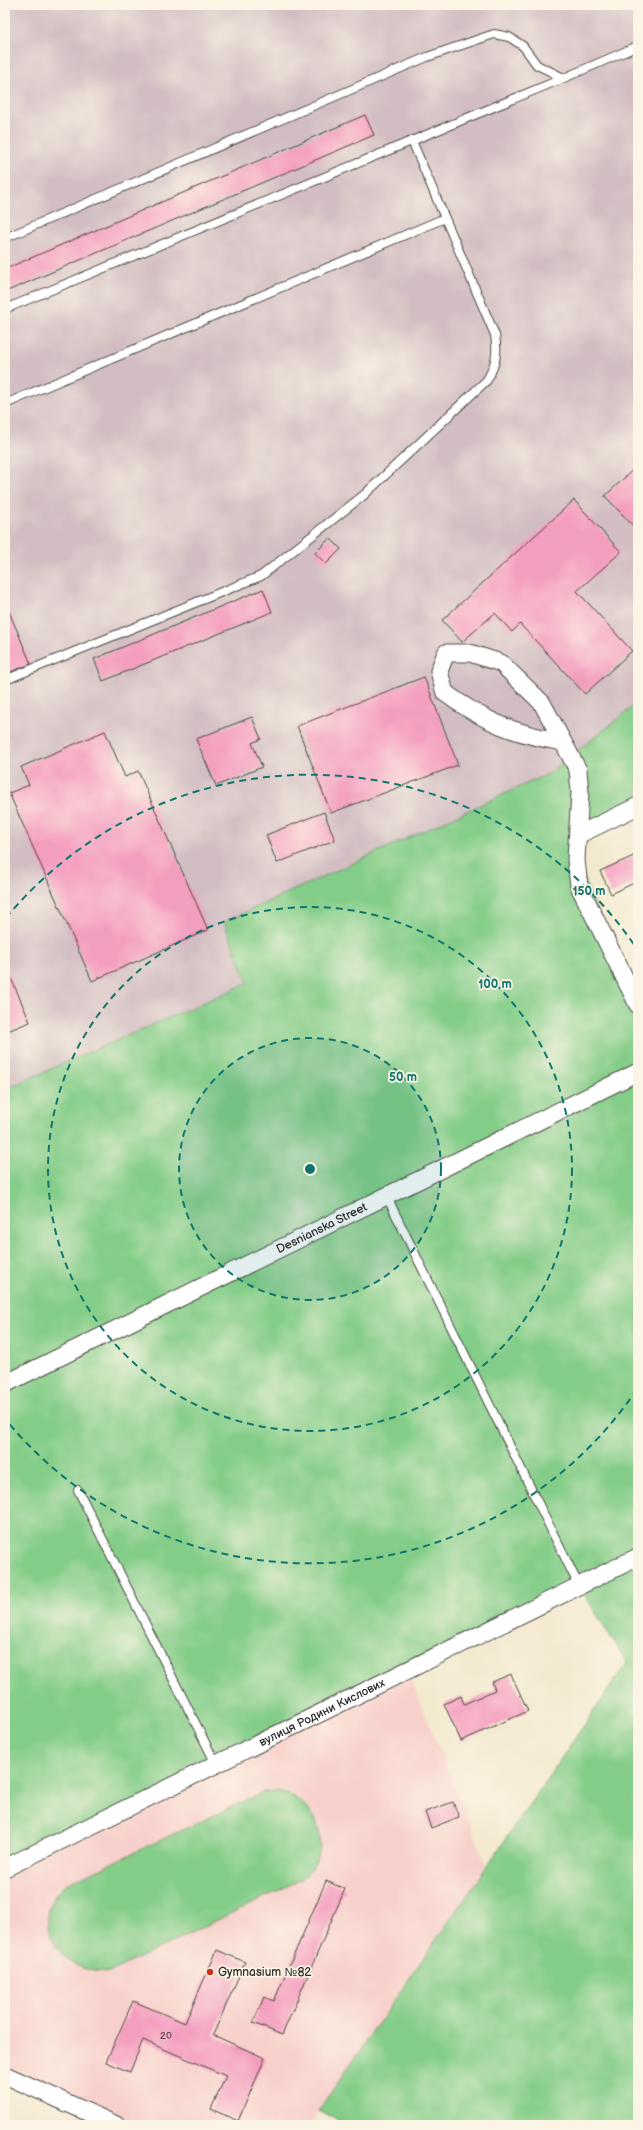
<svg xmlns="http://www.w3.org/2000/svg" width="643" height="2130" viewBox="0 0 643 2130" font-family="'Balsamiq Sans',sans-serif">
<rect width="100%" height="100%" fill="#fcf5e5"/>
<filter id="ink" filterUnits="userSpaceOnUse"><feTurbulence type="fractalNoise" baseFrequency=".025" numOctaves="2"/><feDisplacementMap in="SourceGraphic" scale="8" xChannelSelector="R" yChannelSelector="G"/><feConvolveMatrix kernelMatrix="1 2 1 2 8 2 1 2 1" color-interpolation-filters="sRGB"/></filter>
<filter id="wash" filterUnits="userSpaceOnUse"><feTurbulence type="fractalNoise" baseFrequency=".012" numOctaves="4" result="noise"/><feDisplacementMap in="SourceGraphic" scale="16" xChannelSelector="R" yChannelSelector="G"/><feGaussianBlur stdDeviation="0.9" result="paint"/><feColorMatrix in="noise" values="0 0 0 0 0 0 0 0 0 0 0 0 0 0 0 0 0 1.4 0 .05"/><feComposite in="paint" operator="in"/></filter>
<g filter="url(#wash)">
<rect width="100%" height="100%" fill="#f3e9cf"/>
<path fill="#f7d0cb" d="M407,1670L487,1866L318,2111L311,2125H116L5,2075V1868Z"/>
<path fill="#d2bec2" d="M5,5H638V705L558,770L224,922L248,983L5,1089Z"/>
<path fill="#84cd88" stroke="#587c5a" d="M638,703V806L578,834L576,860L638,1005V2125H349L318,2111L627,1663L579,1586L5,1868V1089L248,983L224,922L548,774Z
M277,1791C320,1800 337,1853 300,1880L112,1971C63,1979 25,1922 64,1885L264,1792Z"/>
<g id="blocks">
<path fill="#f49ebf" d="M365,115L374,135L5,292V269Z
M638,465V531L605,496Z
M574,500L621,552L577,591L632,651L585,694L520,624L512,632L495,613L462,642L442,620Z
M330,538L341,549L326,564L315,553Z
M263,589L272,612L103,681L94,659Z
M5,602L31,664L5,674Z
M424,677L458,765L331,813L297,726Z
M252,717L261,739L252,743L262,767L216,786L196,739Z
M105,731L125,777L138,771L208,930L92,981L9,793L29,785L21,767Z
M324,812L335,840L277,863L266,835Z
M638,854V881L611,894L600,871Z
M5,964L30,1022L5,1032Z
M511,1674L528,1711L461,1741L444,1704L461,1696L464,1704L495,1690L492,1682Z
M453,1802L459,1817L431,1828L425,1812Z
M326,1881L345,1889L282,2035L253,2023L264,1997L274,2001Z
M217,1950L245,1962L213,2035L265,2058L238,2121L211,2109L226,2076L143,2040L130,2072L106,2062L133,2001L185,2023Z"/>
</g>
</g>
<g filter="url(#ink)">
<use href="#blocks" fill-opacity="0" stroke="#494844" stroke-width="1"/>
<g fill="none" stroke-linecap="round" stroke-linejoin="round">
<defs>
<path id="lane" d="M5,238L427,57L494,34L509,37L523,46L537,65L564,78L638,46
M5,309L564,78
M5,404L445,218
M5,680L261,576L364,495L487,380C496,364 498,353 495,335L412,141
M387,1197L579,1586
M78,1490L216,1764"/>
<g id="street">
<path d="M563,742C515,734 485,722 445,693L439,671L446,653H470L501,663L542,703L578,770L580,792L576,860L579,886L638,1005"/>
<path d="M578,835L638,806"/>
<path id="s1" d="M5,1384L638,1072"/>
<path id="s2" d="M5,1868L638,1557"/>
<path d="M5,2075L116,2125"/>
</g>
</defs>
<use href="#lane" stroke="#494844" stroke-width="10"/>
<use href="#street" stroke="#494844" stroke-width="19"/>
<use href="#lane" stroke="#fff" stroke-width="8"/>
<use href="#street" stroke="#fff" stroke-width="17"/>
</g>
</g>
<circle cx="310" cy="1169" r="131" fill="#0f766e" fill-opacity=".12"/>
<g fill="none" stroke="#0f766e" stroke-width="2" stroke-dasharray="7 5">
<circle cx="310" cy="1169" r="131"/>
<circle cx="310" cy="1169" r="262"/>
<path d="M637 1389A394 394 0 0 1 6 1420M6 918A394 394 0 0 1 637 949"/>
</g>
<circle fill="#c8321e" stroke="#fcf5e5" stroke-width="1.5" cx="210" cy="1972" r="4"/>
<g text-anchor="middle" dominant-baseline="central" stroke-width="3.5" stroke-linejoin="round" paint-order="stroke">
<g font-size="10" fill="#5d4850">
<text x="166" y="2036">20</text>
</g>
<g font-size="12" fill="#2b2b2b" stroke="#fcf5e5">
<text stroke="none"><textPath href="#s1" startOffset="353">Desnianska Street</textPath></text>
<text stroke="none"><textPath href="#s2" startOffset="353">вулиця Родини Кислових</textPath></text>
</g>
<g font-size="12" fill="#2b2b2b" stroke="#fcf5e5" text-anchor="start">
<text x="218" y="1972">Gymnasium №82</text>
</g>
</g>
<circle cx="310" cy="1169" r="6" fill="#0f766e" stroke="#fcf5e5" stroke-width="2"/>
<g font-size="12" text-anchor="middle" font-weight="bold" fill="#0f766e" stroke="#fcf5e5" stroke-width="3.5" stroke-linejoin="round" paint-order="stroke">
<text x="589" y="895">150 m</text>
<text x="495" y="988">100 m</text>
<text x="403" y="1081">50 m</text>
</g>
<rect width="643" height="2130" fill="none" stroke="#fcf5e5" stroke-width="20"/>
</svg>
